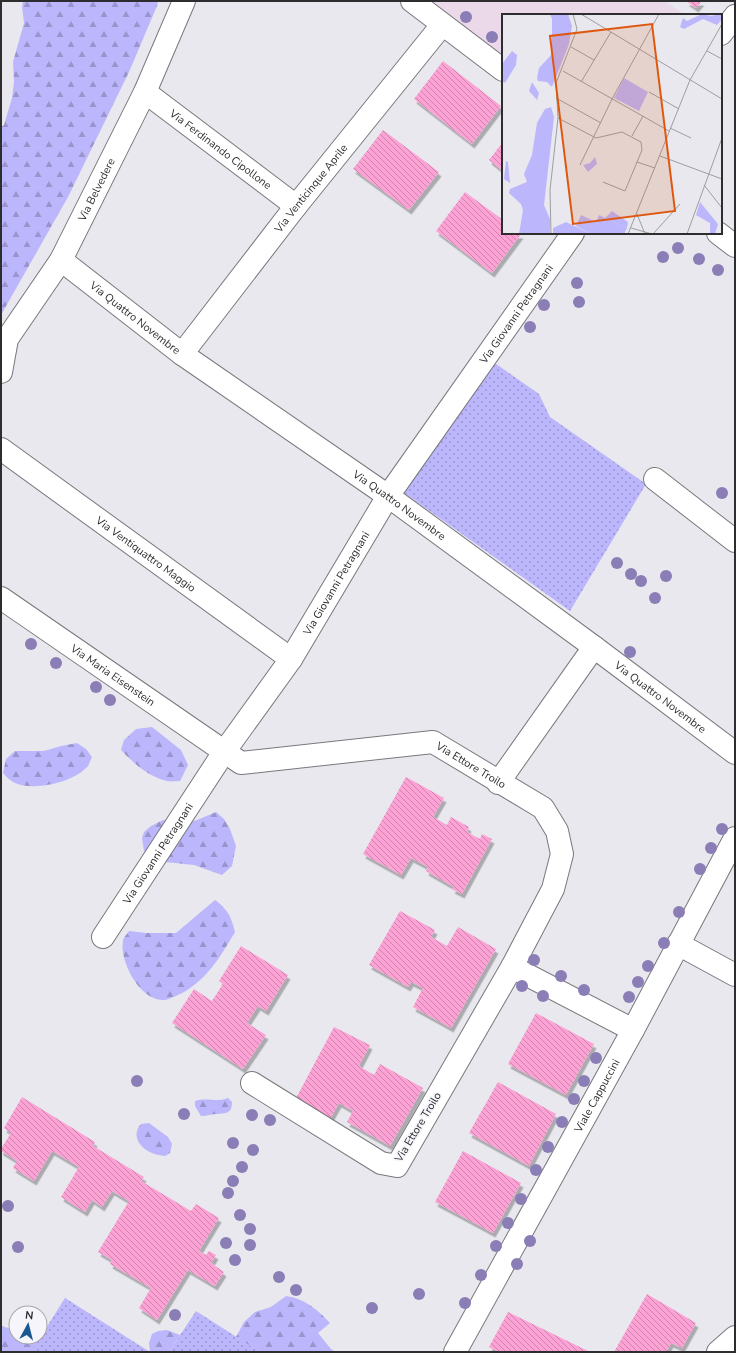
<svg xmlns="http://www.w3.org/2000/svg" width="736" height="1353" viewBox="0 0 736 1353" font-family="'Nunito Sans',sans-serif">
<defs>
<pattern id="forest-firs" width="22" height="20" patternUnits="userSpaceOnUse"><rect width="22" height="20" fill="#bcb6fc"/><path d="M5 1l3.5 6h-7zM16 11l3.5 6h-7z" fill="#9994cc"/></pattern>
<pattern id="park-dots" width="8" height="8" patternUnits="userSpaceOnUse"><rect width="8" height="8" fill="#bcb6fc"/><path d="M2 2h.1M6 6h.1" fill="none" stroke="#9994cc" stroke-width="1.8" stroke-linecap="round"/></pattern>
<pattern id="building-back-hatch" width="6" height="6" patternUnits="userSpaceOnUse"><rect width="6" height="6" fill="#fca2d4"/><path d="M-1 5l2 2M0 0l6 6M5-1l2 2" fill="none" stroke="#cc84ac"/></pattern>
<filter id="shadow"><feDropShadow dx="2.5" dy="4.5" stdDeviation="0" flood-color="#0004"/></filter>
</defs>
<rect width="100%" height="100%" fill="#e8e8ee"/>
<path fill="#ebd8e9" d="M433,1H665L685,15H503V58Z"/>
<path fill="url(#forest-firs)" d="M23,1H158L157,6L129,72L68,197L1,315V127L4,125L12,98L14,82L13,62L24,23L22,7Z
M152,727L181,750L188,765L180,781C176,781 171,782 167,781C149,777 133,763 121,750L124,740L136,729Z
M77,743L86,749L92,757C90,761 89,766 86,768C71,783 34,791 15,783C10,781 6,776 3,773L6,759L15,751H44L61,746Z
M216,812L224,819L230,829L236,846L232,866L222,875L194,865L156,861L144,851L142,838L144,832L151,826L163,820L188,822L197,820Z
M215,900C228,910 231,916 235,932C219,959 205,983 176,996C172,997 168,1000 164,1000C141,1002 119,962 123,941C123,938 127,934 129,931L146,933H176Z
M228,1098L232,1102C232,1114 226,1113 217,1114C211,1114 207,1116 201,1116L195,1106V1101C208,1097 216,1103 228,1098Z
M149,1123L168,1137L172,1144L170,1153L165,1156C161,1155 156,1155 152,1153C139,1148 131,1135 141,1124Z
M286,1296C304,1298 318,1310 330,1323L318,1333L331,1349L335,1352H260L236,1337L244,1322L255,1312L271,1307Z
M1,1326L16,1330V1337H38L66,1352H1Z
M167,1330L180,1335L169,1352H150L149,1343L152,1334L158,1331Z"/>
<path fill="url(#park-dots)" d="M492,361L539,394L550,417L646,484L570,611L403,492Z
M65,1298L150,1352H31Z
M196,1311L260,1352H169Z"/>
<path fill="url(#building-back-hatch)" filter="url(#shadow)" d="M686,1H702L696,8Z
M443,61L501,106L472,144L414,99Z
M383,130L439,172L409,210L353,169Z
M503,142V171L489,160Z
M465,192L503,220V233L521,234L492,273L436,231Z
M406,777L444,798L433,817L447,825L451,817L469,827L467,832L480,839L482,834L492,839L462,894L452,889L454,887L426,871L428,867L411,858L401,875L363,854Z
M400,911L435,930L431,937L447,946L458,927L496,949L451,1028L413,1007L423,988L411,982L408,987L369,965Z
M241,946L288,975L266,1011L258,1006L247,1023L266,1035L243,1069L172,1023L194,989L212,1001L223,984L219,981Z
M536,1013L594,1044L566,1095L508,1064Z
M334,1027L370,1045L359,1066L374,1075L380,1064L423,1088L390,1146L347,1122L353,1111L339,1103L330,1119L295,1100Z
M498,1082L556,1114L529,1166L469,1133Z
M22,1097L95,1142L93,1146L144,1177L141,1181L191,1211L196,1204L219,1218L199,1251L206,1255L209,1251L216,1255L211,1263L224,1272L215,1286L188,1270L157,1320L139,1308L151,1288L110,1264L112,1260L98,1252L129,1201L112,1191L102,1207L92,1200L85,1212L61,1197L79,1167L52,1151L34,1181L13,1168L17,1161L1,1151V1149L11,1133L4,1128Z
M463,1151L521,1183L493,1233L435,1202Z
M647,1294L696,1323L682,1348L671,1343L666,1352H614Z
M508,1312L590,1352H499L489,1347Z"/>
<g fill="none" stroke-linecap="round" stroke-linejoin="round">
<defs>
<g id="minor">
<path d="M412,1L503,70"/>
<path d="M721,34L735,16"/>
<path id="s1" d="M145,92L296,206"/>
<path d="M718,233L735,246"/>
<path id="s2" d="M61,260L182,354L388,496L594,647L735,753"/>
<path id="s3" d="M182,354L296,206L442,25"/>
<path id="s4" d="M1,372L7,339L61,260L145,92L184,1"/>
<path id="s5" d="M1,449L291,659"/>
<path d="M655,479L735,541"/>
<path id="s6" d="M1,598L241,763L433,742L543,808L557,831L562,854L553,889L512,967L397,1166L381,1163L252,1083"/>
<path d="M498,783L594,647"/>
<path id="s7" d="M103,937L224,752L291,659L388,496L573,233"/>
<path d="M678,944L735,975"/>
<path d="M512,967L633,1030"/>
<path id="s8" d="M455,1352L633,1030L735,838"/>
<path d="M718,1352L735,1337"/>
</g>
</defs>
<use href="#minor" stroke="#78787d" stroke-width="24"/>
<use href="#minor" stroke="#fff" stroke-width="22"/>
</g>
<g fill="#8b7db5">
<circle cx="466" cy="17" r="6"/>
<circle cx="492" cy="37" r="6"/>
<circle cx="678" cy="248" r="6"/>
<circle cx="663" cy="257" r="6"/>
<circle cx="699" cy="259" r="6"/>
<circle cx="718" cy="270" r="6"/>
<circle cx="577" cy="283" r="6"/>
<circle cx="579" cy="302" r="6"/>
<circle cx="544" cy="305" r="6"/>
<circle cx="530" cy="327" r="6"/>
<circle cx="722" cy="493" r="6"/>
<circle cx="617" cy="563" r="6"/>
<circle cx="631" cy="574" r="6"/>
<circle cx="666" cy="576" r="6"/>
<circle cx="641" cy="581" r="6"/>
<circle cx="655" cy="598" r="6"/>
<circle cx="31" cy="644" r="6"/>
<circle cx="630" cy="652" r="6"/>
<circle cx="56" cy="663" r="6"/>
<circle cx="96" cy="687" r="6"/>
<circle cx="110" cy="700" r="6"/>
<circle cx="722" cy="829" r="6"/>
<circle cx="711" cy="848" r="6"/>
<circle cx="700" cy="869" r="6"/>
<circle cx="679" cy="912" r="6"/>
<circle cx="664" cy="943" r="6"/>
<circle cx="534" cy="960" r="6"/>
<circle cx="648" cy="966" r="6"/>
<circle cx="561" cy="976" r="6"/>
<circle cx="638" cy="982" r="6"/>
<circle cx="522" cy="986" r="6"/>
<circle cx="584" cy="990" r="6"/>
<circle cx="543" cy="996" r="6"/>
<circle cx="629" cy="997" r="6"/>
<circle cx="596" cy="1058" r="6"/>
<circle cx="137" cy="1081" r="6"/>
<circle cx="584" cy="1081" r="6"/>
<circle cx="574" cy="1099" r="6"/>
<circle cx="184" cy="1114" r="6"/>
<circle cx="252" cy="1115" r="6"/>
<circle cx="270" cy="1120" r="6"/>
<circle cx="562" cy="1122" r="6"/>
<circle cx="233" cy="1143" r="6"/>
<circle cx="548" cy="1147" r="6"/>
<circle cx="253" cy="1150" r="6"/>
<circle cx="242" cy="1167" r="6"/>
<circle cx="536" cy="1170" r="6"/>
<circle cx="233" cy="1181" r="6"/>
<circle cx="228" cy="1193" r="6"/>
<circle cx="521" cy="1199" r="6"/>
<circle cx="8" cy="1206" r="6"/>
<circle cx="240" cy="1215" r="6"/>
<circle cx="508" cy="1223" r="6"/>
<circle cx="250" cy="1229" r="6"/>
<circle cx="530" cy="1241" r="6"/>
<circle cx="226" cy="1243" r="6"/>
<circle cx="250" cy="1245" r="6"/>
<circle cx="496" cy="1246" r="6"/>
<circle cx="18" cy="1247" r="6"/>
<circle cx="235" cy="1260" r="6"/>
<circle cx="517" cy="1264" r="6"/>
<circle cx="481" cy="1275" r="6"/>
<circle cx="279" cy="1277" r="6"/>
<circle cx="296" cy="1290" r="6"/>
<circle cx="419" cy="1294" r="6"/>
<circle cx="465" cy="1303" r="6"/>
<circle cx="372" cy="1308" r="6"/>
<circle cx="175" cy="1315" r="6"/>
</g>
<g text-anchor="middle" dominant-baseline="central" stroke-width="3.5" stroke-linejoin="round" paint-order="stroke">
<g font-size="11" fill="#2d2d2f" stroke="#f6f5fb">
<text stroke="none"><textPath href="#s1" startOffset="95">Via Ferdinando Cipollone</textPath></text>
<text stroke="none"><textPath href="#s3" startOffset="210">Via Venticinque Aprile</textPath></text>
<text stroke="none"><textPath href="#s4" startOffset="208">Via Belvedere</textPath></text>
<text stroke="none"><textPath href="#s7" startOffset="748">Via Giovanni Petragnani</textPath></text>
<text stroke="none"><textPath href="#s2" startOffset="94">Via Quattro Novembre</textPath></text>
<text stroke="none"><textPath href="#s2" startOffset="418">Via Quattro Novembre</textPath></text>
<text stroke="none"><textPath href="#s5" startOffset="179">Via Ventiquattro Maggio</textPath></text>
<text stroke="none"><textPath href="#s7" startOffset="424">Via Giovanni Petragnani</textPath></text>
<text stroke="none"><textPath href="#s6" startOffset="136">Via Maria Eisenstein</textPath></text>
<text stroke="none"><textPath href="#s2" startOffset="742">Via Quattro Novembre</textPath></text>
<text stroke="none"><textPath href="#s6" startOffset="529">Via Ettore Troilo</textPath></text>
<text stroke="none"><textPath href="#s7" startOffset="100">Via Giovanni Petragnani</textPath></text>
<text stroke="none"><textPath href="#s8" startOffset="293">Viale Cappuccini</textPath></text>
<text transform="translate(418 1127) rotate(-59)">Via Ettore Troilo</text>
</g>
</g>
<g transform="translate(502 14)">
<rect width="220" height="220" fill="#e8e8ee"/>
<path d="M64,208L89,220H51V214Z" fill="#bcb6fc"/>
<path d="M48,0H66L70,12L67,30L50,73L45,68L36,67L35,64L37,54L50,40V5ZM200,0L209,2L220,0V5L215,11L201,5L182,15L178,13L181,4L185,7ZM10,37L15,41L14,51L3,69L0,67V50ZM30,68L37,79L35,86L27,77ZM49,93L52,103L42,191L48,205V220H17L21,196L19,190L7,179L8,175L25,168L22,160L30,141L35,109L43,95ZM93,143L95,150L86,158L81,151L88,149ZM4,147L6,148L8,169L2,165ZM198,188L216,210L213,220H208V209L194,201ZM110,197L126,208L125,214L103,204Z" fill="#bcb6fc"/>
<path d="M122,64L146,78L137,97L112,84ZM79,201L94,208L97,201L125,214L122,220H89L74,212Z" fill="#bcb6fc"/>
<path fill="none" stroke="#9d9da2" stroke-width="1" d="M79,0L220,85M69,33L92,46M205,37L220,45M61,57L167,117M79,68L109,18M147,78L177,95M54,84L99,109M56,104L94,124L120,118L139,128L140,136L123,177L101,168M168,114L189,124M130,122L141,102M158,142L220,165M135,148L153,154M78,151L110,85L157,0M202,171L220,194M135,200L143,220M129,214L150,220M49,220L48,176L56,104L54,69L75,15L71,0M126,220L188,66L220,10M151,220L178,190M185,220L220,124"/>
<path fill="#df570e" fill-opacity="0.15" stroke="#df570e" stroke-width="2" d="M150,10L173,197L71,210L48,22Z"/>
<rect width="220" height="220" fill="none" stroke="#2d2d2f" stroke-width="2"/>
</g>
<rect width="736" height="1353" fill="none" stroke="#2d2d2f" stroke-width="4"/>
<g transform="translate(28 1325) rotate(7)"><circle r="19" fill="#f6f5fb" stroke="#a6a5a9"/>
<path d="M0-3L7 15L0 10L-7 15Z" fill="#1a598f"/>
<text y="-6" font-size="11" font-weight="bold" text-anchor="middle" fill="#2d2d2f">N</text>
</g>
</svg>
